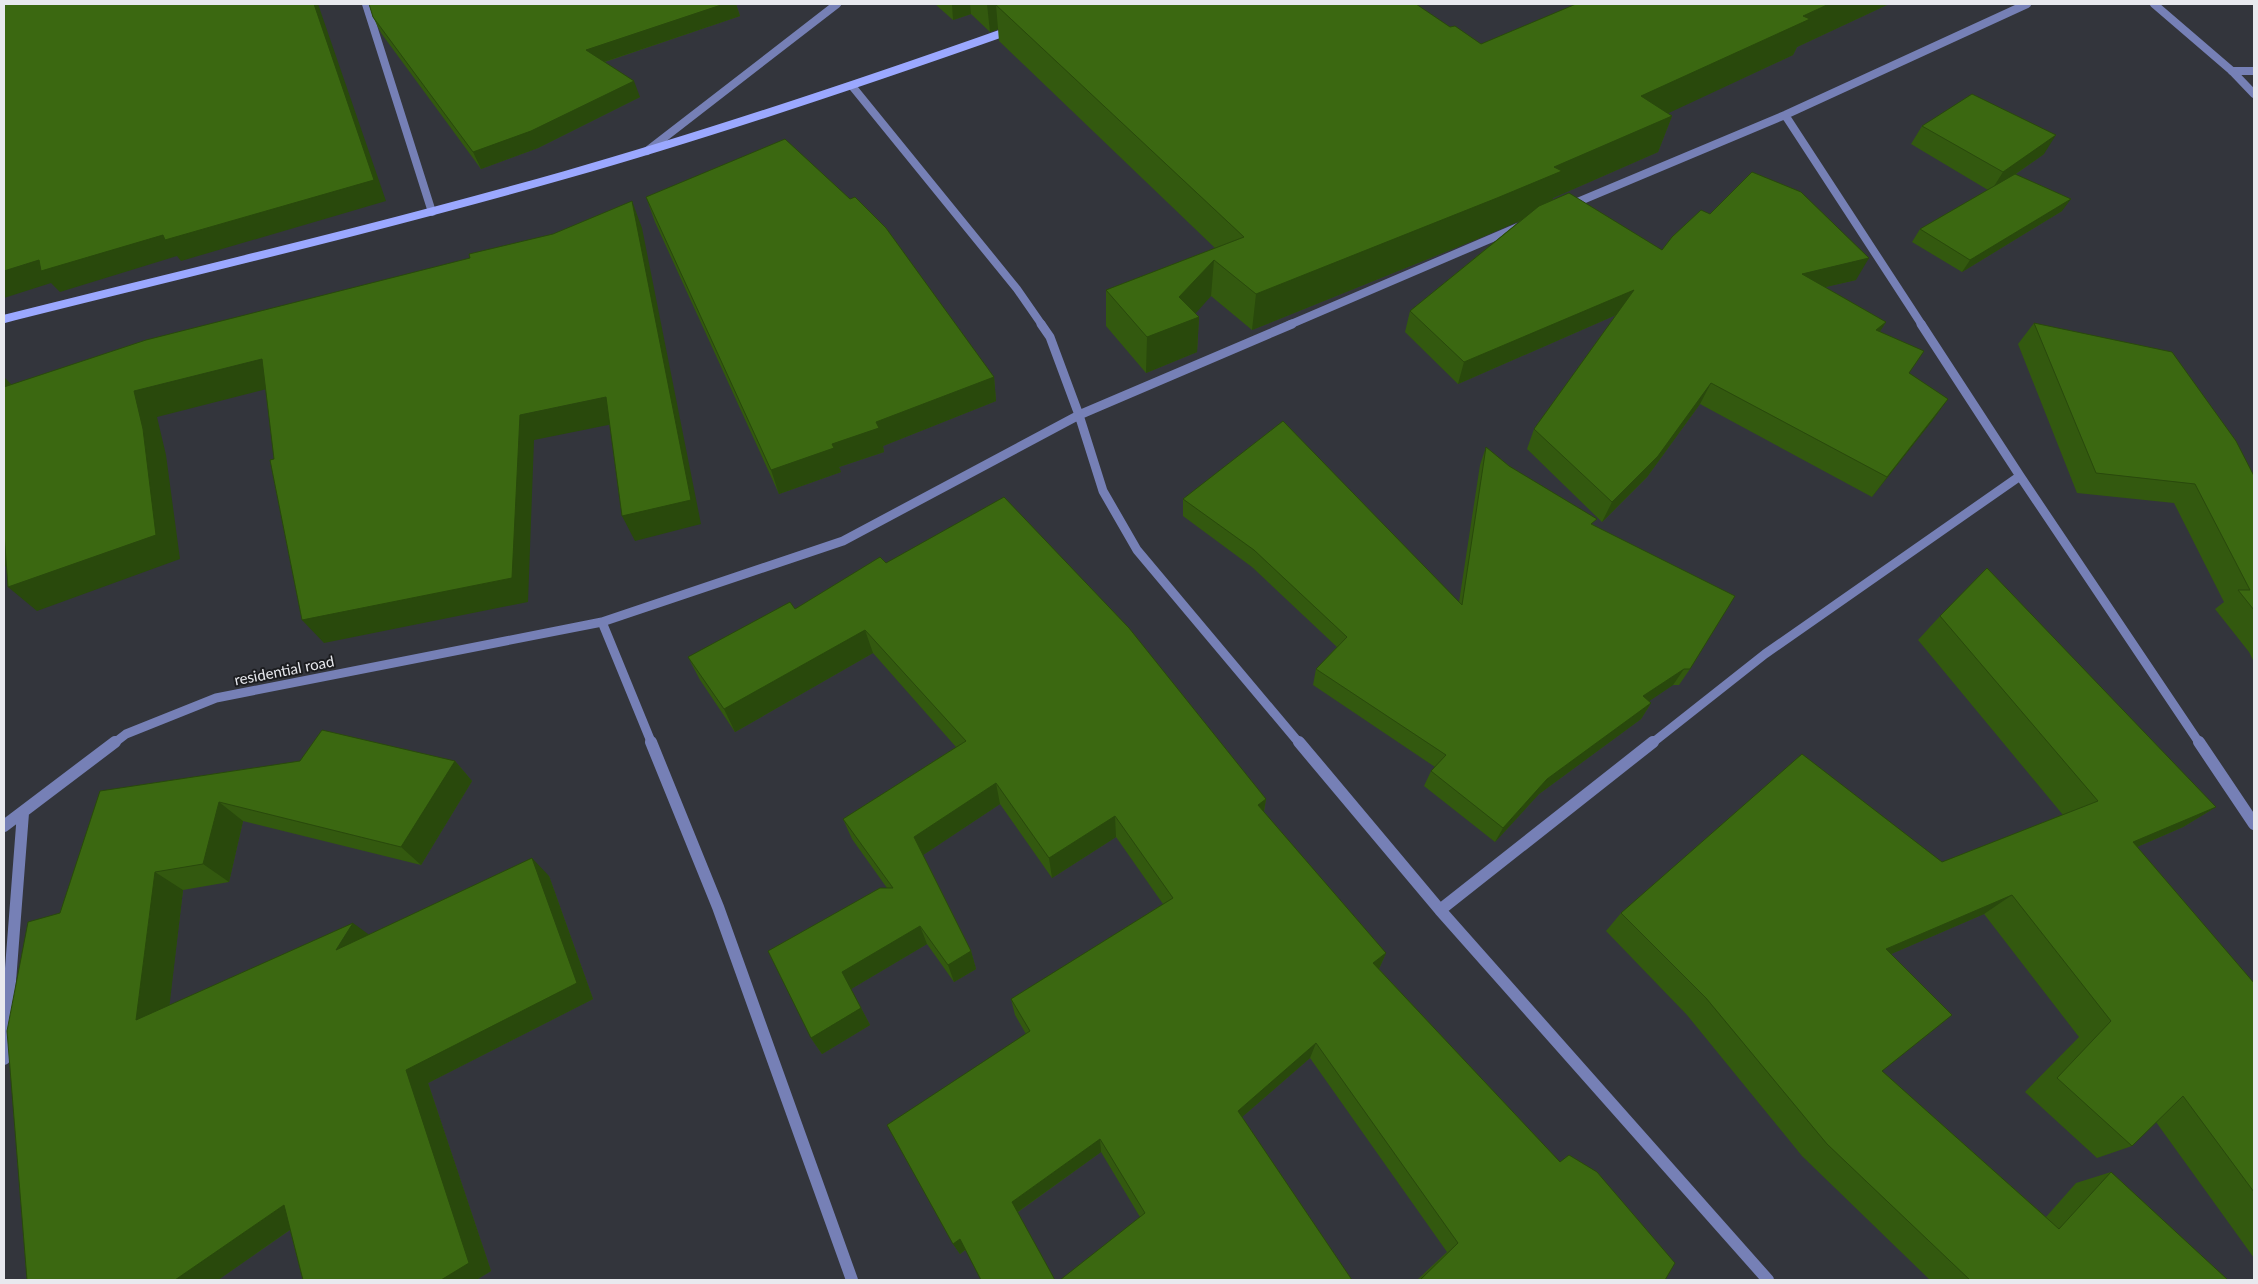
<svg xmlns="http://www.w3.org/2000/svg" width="2258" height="1284" viewBox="0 0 2258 1284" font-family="Lato,sans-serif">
<rect width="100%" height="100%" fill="#33353c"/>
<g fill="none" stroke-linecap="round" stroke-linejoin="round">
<path stroke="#7680b6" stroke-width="8" d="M366,4L432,212
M2232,71H2254
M852,86L1017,289L1042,325
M1785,115L1922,325
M647,151L837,4
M1568,206L1785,115L2027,4
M1289,325L1518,227"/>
<path stroke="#7680b6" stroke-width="9" d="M1041,324L1050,337L1079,415L1103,491L1137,550L1300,744
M1921,324L2020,476L2200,744
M113,744L126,734L216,698L602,622
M652,744L602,622L843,541L1079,415L1292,324
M1651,744L1765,654L2020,476"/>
<path stroke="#7680b6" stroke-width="12" d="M651,742L718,907L852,1280
M1299,742L1440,910L1768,1280
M2199,742L2254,824
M4,826L115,742
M1440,910L1653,742
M4,1059L23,813"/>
<path stroke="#7680b6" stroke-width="8" d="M2154,4L2232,71L2254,94"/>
<path stroke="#9ba8ff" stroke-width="8" d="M4,319C191,272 379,228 565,175C716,132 864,82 1011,30"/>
</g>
<path fill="#33590f" d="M369,4H736L740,16L605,62L640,97L538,148L481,169L381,33L373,17Z
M935,4H1416L1450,27L1481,44L1576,4H1889L1797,47L1793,55L1668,113L1672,116L1658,152L1553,198L1552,200L1662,250L1856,280L1825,287L1886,322L1880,331L1909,373L1948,399L1872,497L1700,404L1647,477L1602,522L1527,449L1534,429L1616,315L1458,384L1405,332L1410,311L1522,219L1487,235L1252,330L1211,296L1195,313L1199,317L1197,352L1146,373L1106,326V290L1215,248L999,41L998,29L990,32L971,14L953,20Z
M1922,126L2044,154L2013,176L2062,211L1962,272L1912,242L1920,229L1988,190L1911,144Z
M646,197L994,377L996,401L883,446L884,452L839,467L841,472L779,494L655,222Z
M2034,323L2254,476V662L2249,652L2215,609L2224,602L2174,503L2077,493L2018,344Z
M1486,447L1509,466L1594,525L1690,669L1679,685H1673L1649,701L1651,703L1641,719L1539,794L1495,842L1424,786L1431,771L1435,767L1313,685L1316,669L1337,647L1252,567L1183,516V499L1459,602L1480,465Z
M886,563L1266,799L1264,812L1386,953L1379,969L1560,1162L1569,1155L1665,1280H1417L1447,1252L1310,1058L1242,1117L1352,1280L1140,1217L1101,1152L960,1254L953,1244L1026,1034L1015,1015L1011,999L1163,904L1116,837L1052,878L1000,804L923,855L971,951L976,969L954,982L927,944L851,989L870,1025L822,1054L811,1038L887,888L852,839L843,819L956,747L873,653L735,732L700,680L688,657L795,609Z
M1940,616L2216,807L2183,827L2137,847L2254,983V1258L2156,1122L2132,1146L2097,1158L2025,1092L2079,1037L1984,914L1891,954L1882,1071L2046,1217L2076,1183L2111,1172L2228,1280H1930L1802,1156L1687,1015L1606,931L1621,913L1942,862L2063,815L1918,640Z
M455,761L472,781L421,865L243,821L229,882L183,890L169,1006L369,935L549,876L593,999L428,1083L491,1271L476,1280H303L290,1230L218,1280H27L60,913L100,791Z"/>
<path fill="#29490c" d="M314,4H318L386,201L181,261L177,256L60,292L51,283L4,298V271L39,260Z
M724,4H736L740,16L592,66L586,50Z
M952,4H970L971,14L953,20Z
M987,4H1070L996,5L998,29L990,32Z
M1829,4H1889L1797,47L1793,55L1628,132L1641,96L1803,16Z
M634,81L640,97L538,148L481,169L473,152Z
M1672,116L1658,152L1553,198L1550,208L1487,235L1252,330L1256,294Z
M2056,135L2044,154L1991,191L2003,172Z
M2071,199L2062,211L1962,272L1970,260Z
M632,201L642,228L701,524L635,541L622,516Z
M1869,258L1856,280L1791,295L1802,274Z
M1214,260L1211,296L1189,321L1199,317L1197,352L1146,373L1147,337L1179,297Z
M1634,290L1625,311L1458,384L1464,362Z
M1886,322L1872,344L1876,330Z
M262,359L282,385L157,417L166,455L180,559L37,611L8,587L134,391Z
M4,377L30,403L4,389Z
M994,377L996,401L883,446L884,452L839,467L841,472L779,494L771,470L832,444L876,422Z
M1711,383L1700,404L1647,477L1602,522L1612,502Z
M606,397L618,423L534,440L528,602L324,643L302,620L520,415Z
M1948,399L1933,420L1872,497L1887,477Z
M4,532L32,556L4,567Z
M865,630L873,653L735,732L724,709Z
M1684,669L1673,685L1633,712L1643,696Z
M1651,703L1641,719L1539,794L1495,842L1503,828L1547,779Z
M455,761L472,781L421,865L401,847Z
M996,783L1000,804L920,857L914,837Z
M1266,799L1262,820L1258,805Z
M219,802L243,821L229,882L203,864Z
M2216,807L2183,827L2102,862L2133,842Z
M1115,816L1116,837L1052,878L1049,858Z
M532,858L549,876L593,999L428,1083L491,1271L476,1280H441L406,1070Z
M155,872L183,890L166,1035L136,1020Z
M2012,895L1984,914L1861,967L1886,949Z
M353,923L375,939L336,950Z
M920,926L927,944L851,989L870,1025L822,1054L811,1038L842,972Z
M971,951L976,969L954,982L948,965Z
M1386,953L1378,971L1373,963Z
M1316,1043L1310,1058L1234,1124L1238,1111Z
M1100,1139L1101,1152L1016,1213L1012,1202Z
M284,1205L311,1215L218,1280H175Z
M960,1239L966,1249L960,1254L953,1244Z"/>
<path fill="#3b6811" stroke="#29490c" d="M4,4H314L374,180L165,240L163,235L41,271L39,260L4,271Z
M369,4H724L586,50L634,81L531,131L473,152L373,17Z
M1000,4H1416L1450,27L1455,26L1481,44L1576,4H1829L1803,16L1810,19L1641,96L1672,116L1554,167L1562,171L1497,198L1256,294L1214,260L1179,297L1199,317L1147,337L1106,290L1244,237L996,5Z
M1972,94L2056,135L2003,172L1922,126Z
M785,139L850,199L855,197L886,228L994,377L876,422L879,428L832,444L834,448L771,470L646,197Z
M1752,172L1801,192L1869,258L1802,274L1886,322L1876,330L1924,351L1909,373L1948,399L1887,477L1711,383L1658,456L1612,502L1534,429L1634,290L1464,362L1410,311L1539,206L1569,193L1662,250L1672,237L1701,210L1710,214Z
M2015,174L2071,199L1970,260L1920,229Z
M632,201L691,500L622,516L606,397L520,415L512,578L302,620L270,460L274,459L262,359L134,391L143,429L156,535L8,587L4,532V387L146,340L470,258L469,254L553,234Z
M2034,323L2172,352L2236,441L2254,476V610L2238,590H2250L2195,484L2096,473Z
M1283,421L1462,605L1486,447L1509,466L1597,519L1591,524L1735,596L1690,669H1684L1643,696L1651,703L1547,779L1503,828L1431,771L1446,755L1316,669L1347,637L1254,550L1183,499Z
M1004,497L1129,628L1266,799L1258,805L1386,953L1373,963L1560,1162L1569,1155L1597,1172L1675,1263L1665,1280H1420L1458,1243L1316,1043L1238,1111L1352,1280H1060L1145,1213L1100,1139L1012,1202L1055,1280H981L960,1239L953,1244L887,1125L1030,1031L1011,999L1173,898L1115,816L1049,858L996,783L914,837L971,951L948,965L920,926L842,972L861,1008L811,1038L768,951L880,888H893L843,819L966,741L865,630L724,709L688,657L790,602L795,609L880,557L886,563Z
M1987,568L2216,807L2133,842L2254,983V1192L2183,1096L2132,1146L2057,1078L2111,1021L2012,895L1886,949L1952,1015L1882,1071L2059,1229L2111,1172L2228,1280H1970L1827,1144L1706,998L1621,913L1802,754L1942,862L2098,801L1940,616Z
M322,730L455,761L401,847L219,802L203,864L155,872L136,1020L353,923L336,950L532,858L577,983L406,1070L469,1263L441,1280H303L284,1205L175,1280H27L7,1031L28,922L60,913L100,791L300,761Z"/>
<g text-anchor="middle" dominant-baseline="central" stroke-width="4" stroke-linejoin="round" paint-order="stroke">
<g font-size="15" fill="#e8e9ee" stroke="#1c1d20">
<text transform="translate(284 670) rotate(-11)">residential road</text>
</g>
</g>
<rect width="2258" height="1284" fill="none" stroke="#e8e9ee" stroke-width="10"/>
</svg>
